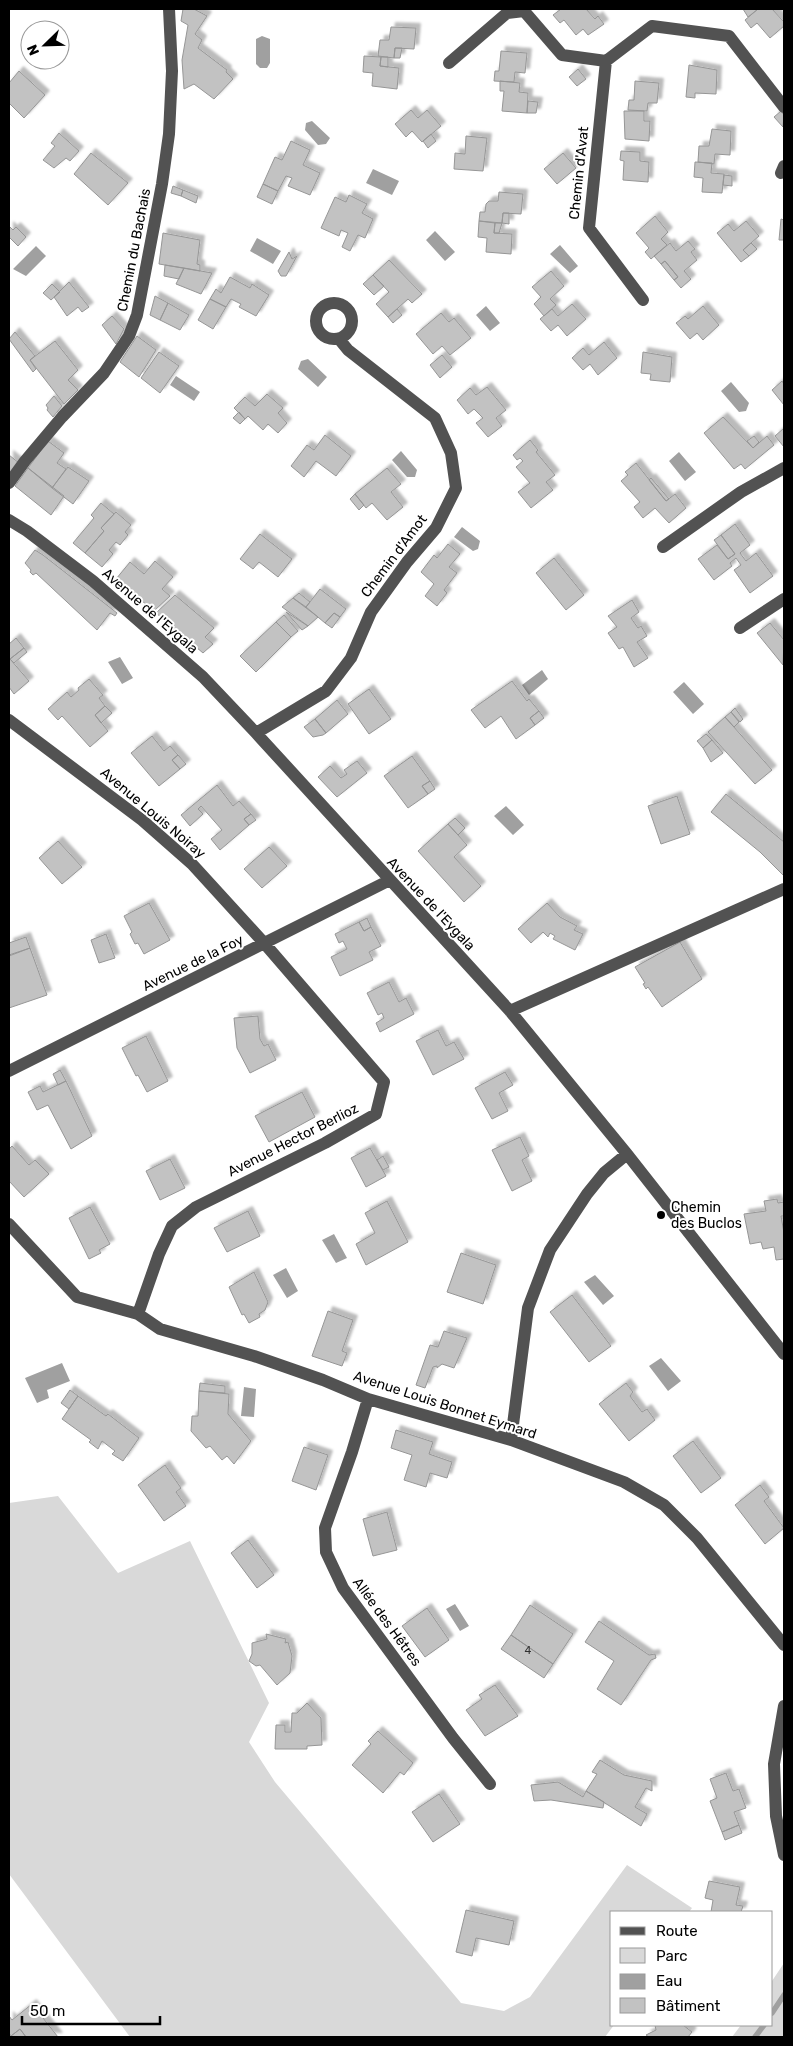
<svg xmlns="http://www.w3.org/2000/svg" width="793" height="2046" viewBox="0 0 793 2046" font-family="Rubik,sans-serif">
<defs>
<filter id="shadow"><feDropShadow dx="4.5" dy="-4.5" stdDeviation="1" flood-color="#0004"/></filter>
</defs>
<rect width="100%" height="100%" fill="#fff"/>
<path fill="#d9d9d9" d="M58,1496L118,1573L190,1541L269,1703L249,1742L275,1782L461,2003L504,2011L530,1997L627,1865L692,1908L689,1912H612V2025H614L605,2037H130L9,1874V1503Z
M784,1963V2037H732L741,2025H772V1981Z"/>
<path fill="#a0a0a0" d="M262,36L270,39V63L267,68H260L256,64V39Z
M312,121L330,138L326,144L318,145L305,130L306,123Z
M373,169L399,181L392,195L366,183Z
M435,231L455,252L445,261L426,240Z
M257,238L281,251L273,264L250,251Z
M560,245L578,266L570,273L550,254Z
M36,246L46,256L26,276L13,269Z
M486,306L500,323L490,331L476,315Z
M308,359L327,377L318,387L298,369L301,361Z
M176,376L200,392L194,401L170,385Z
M731,382L749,403L746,411L739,412L721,391Z
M401,451L417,470L415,477H407L392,460Z
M679,452L696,472L685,481L669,461Z
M462,527L480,541L478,549L473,551L454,537Z
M120,657L133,678L122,684L108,662Z
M542,670L548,679L529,695L522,685Z
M684,682L704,704L693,714L673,692Z
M506,806L524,825L513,835L494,816Z
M334,1234L347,1258L336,1263L322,1240Z
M286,1268L298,1291L287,1298L273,1275Z
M595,1275L614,1296L603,1305L584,1282Z
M661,1358L681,1381L668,1391L649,1366Z
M62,1363L70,1381L47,1390L49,1398L37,1403L25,1378Z
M244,1387L256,1389L254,1417L241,1416Z
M455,1604L469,1626L460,1631L446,1609Z"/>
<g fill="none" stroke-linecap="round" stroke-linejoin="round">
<path stroke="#a0a0a0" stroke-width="5.5" d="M772,2013L784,1995
M755,2037L764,2025"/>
</g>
<path fill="#c2c2c2" stroke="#969696" filter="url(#shadow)" d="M183,9H194L207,16L195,34L202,40L198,48L227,70L226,72L233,79L214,99L194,84L184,89L182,60L188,25L181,21Z
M561,9H586L595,19L598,16L604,24L588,35L583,29L576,35L564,20L560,23L553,15Z
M743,9H758L748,17Z
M758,9H772L784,22V26L770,38L757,23L751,28L745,20Z
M391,27L416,28L414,49L395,48L394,58L378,56L380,40H389Z
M395,48H402L400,58H394Z
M501,51L527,53L525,73L515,72L514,82L494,81L495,71H499Z
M364,56L381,57L380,66L399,68L397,89L372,86L373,73L363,72Z
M381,57H388V67L380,66Z
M689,65L717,70L716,94L695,93V98L686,97Z
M578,69L586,79L577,86L569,77Z
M19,71L45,95L24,118L9,103V83Z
M500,81L520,83L519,92L528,93L527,113L502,111L504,91H500Z
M635,81L659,83L657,103H648L647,111L628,110L629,100H634Z
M528,101L538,102L536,113H527Z
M411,110L418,118L427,110L441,126L422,142L412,131L406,137L395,124Z
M624,111H644V121H650L649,141L625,139Z
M781,111L784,115L783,127L774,117Z
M712,129L731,131L730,155L715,154L714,164L698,162L699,146H709Z
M59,133L79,151L70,161L66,158L54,168L43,160L55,146L51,143Z
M431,134L436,141L428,148L423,141Z
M466,136L487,138L483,171L454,169L455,153L465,154Z
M291,141L310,150L303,165L320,173L310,195L288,186L292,178L286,176L278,191L263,184L275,157L282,160Z
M621,151L640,152V161L649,162L648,182L623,180L624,161L620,160Z
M91,153L128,183L108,205L74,174Z
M563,153L576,168L557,184L544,169Z
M695,162L712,163L711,173L724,174L722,193L702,192L703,178L694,177Z
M724,175L732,176V186L723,185Z
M263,184L278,191L272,204L257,197Z
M173,186L183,190L181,196L171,193Z
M183,190L198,196L196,203L181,196Z
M499,192L523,194L521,214L503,213L502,223L479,221L480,212H485L486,204L489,201H498Z
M349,195L367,204L362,213L373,219L365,238L358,235L350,251L342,247L348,233L341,230L339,236L321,228L335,197L346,202Z
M503,213H509V224L502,223Z
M655,216L668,232L661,239L667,245L651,259L645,252L649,248L636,233Z
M781,219L784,220V240H779Z
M479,221L495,223L494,233L512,234L511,254L486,252L487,238L478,237Z
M746,221L759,236L743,250L749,256L741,262L717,233L728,224L734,231Z
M495,223H502L499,233H494Z
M9,226L13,230L16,227L26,237L18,246L9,237Z
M163,233L200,240L197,264L200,265V271L159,264Z
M688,241L695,249L691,252L697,260L684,271L691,279L681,288L674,280L678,277L665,261L661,264L654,256L670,243L676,251Z
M751,243L757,249L749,256L743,250Z
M289,252L292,259L297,256L286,276H281L278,271Z
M389,260L422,294L412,303L408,299L388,317L376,304L389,292L373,275Z
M665,261L678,277L674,280L661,264Z
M165,265L184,268L179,279L164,276Z
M184,268L212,273L201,294L176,284Z
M551,271L564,286L550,299L556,305L544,316L534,304L541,297L532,287Z
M373,275L384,286L374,295L363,284Z
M230,277L250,288L252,284L269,295L256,316L239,307L241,304L231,299L226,307L210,299L216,289L221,293Z
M69,282L89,307L82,312L78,307L67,316L54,297Z
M52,284L60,292L51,300L43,293Z
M155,296L168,303L160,320L150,315Z
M210,299L226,307L213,329L198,320Z
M168,303L189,315L180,330L160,320Z
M572,304L586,319L567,336L558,325L551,331L540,319L552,309L558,316Z
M703,306L719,325L703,340L697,333L690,339L676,323L685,316L688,319Z
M397,309L402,315L393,323L388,317Z
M441,313L449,322L454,318L471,338L450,355L442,346L433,354L416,334Z
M112,316L124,329L116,344L102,325Z
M15,332L35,356L30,360L36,369L33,372L9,339Z
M137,336L156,350L139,377L120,362Z
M55,341L78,370L68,380L78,390L64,404L30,360Z
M604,342L617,358L598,375L590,364L583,370L572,358L583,348L589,355Z
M159,352L179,366L160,393L141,378Z
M643,352L672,357L670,382L650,380L651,374L641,373Z
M442,355L452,367L440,378L430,365Z
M782,381L784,384V405L772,390Z
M487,387L506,410L496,418L502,426L488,437L476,423L483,418L474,409L468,414L457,400L470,388L476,395Z
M267,394L283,408L278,413L287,423L278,433L268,424L263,430L248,416L245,419L234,408L245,397L255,406Z
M54,396L62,406L53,417L47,410L48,408L46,405Z
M239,412L245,419L240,424L233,418Z
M723,417L753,448L767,436L774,445L745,469L741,464L734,469L704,433Z
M784,428V447L775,436Z
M325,435L351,456L336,476L316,461L304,477L291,466L307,445L314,450Z
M754,436L759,442L753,448L747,441Z
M530,440L538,450L536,452L555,475L546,482L553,490L531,508L518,492L530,483L516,467L523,461L520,458L517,460L513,455Z
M48,441L64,453L57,463L66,469L52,488L28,468Z
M9,455L19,463L9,476Z
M636,463L666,501L675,494L686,508L669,523L655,508L643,518L634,507L640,502L621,481L628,475L625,472Z
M68,467L89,481L73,504L52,488Z
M28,468L64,496L51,515L15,486Z
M387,468L401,484L391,492L403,507L387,520L372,503L366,508L355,494Z
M651,478L669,499L666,501L649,480Z
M355,494L364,505L359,510L350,499Z
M101,503L114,514L101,528L104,531L85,553L73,543L94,518L91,515Z
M116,512L131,525L125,532L128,535L120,545L116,542L109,550L113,554L102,567L85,553L104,531L101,528Z
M735,524L750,545L740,553L746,561L756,553L773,576L750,593L734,570L741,565L736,558L730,563L732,566L714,580L698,559L717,545L728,559L735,554L721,535Z
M260,534L292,559L278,577L259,562L253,569L240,559Z
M721,535L735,554L728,559L714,540Z
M448,544L460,554L449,567L457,573L444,590L447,593L437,606L425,596L434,584L421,572L434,555L437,558Z
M35,550L43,555L117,613L115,616L110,613L97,630L36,573L33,575L30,572L31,570L25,563Z
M554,558L584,595L566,610L536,573Z
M155,561L173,577L162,589L170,596L154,611L116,579L130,562L144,574Z
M320,589L346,609L340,617L334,613L325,623L306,607Z
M299,593L310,602L306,607L293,598Z
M175,595L214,628L205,637L213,644L203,653L156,613Z
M293,598L318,617L308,626L282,607Z
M632,600L639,612L631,618L638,628L641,626L647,636L637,642L648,658L634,667L623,647L619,649L608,633L617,627L608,616Z
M286,612L308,626L302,630Z
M334,613L340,617L332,628L325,623Z
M284,615L298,631L291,637L276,622Z
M276,622L291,637L256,672L240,656Z
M770,623L784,640L783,665L757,633Z
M16,638L24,648L10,659L29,681L14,694L9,687V644Z
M24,648L27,652L14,663L10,659Z
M89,679L103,695L99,698L105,706L95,715L108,731L90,747L62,716L58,720L48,709L67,692L71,697L79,690L78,688Z
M512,681L527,701L529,699L539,711L530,718L535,725L516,739L501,716L485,728L471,710Z
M369,689L391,719L369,734L348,704Z
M337,700L348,714L326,733L315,719Z
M105,706L112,713L101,723L95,715Z
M735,708L743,719L740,722L731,712Z
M539,711L544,718L535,725L530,718Z
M731,712L739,722L734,727L725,717Z
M725,717L772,770L755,784L708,732Z
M315,719L326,733L323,735L313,737L304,727Z
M706,734L712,740L703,748L697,741Z
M152,736L164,751L170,746L178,755L172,760L180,769L159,786L131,753Z
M712,740L723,753L711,762L703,748Z
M178,755L186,764L180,769L172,760Z
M412,756L430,781L422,786L428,794L408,808L384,776Z
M357,761L367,773L337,797L318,777L330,766L341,778L347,774L344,770Z
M430,781L435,789L428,794L422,786Z
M217,785L233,806L239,801L251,814L244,819L249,825L220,850L211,839L222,830L201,806L198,809L203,814L190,826L181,815Z
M726,794L784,842V876L760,852L711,812Z
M677,796L690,834L661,844L648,806Z
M251,814L256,820L249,825L244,819Z
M455,818L465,828L458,835L448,824Z
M448,824L467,845L454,857L481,886L464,902L418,851Z
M58,841L82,867L62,884L39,858Z
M269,847L287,866L262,888L244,869Z
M149,903L170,940L144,954L138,943L135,944L130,934L132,932L124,916Z
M547,903L560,917L577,926L574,930L583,934L575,950L553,939L555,936L550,933L548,937L543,932L531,943L518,929Z
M367,918L371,927L364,931L359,922Z
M359,922L364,931L371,927L381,946L369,952L373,960L340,976L331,957L347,949L343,941L339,943L335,934Z
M106,934L115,958L99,963L91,940Z
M26,937L30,948L9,955V943Z
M680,942L702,979L662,1007L648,987L646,989L643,984L645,983L635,967Z
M30,948L47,995L9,1008V956Z
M389,982L399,1002L406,998L414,1014L380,1032L376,1023L384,1018L382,1013L378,1015L367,993Z
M258,1016L260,1039L264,1046L268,1044L276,1060L250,1073L237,1048L234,1018Z
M438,1030L446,1046L454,1042L464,1059L433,1075L416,1041Z
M146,1036L168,1081L147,1092L138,1075L136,1076L122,1048Z
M60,1070L66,1081L58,1085L53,1074Z
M505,1072L513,1085L499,1093L508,1111L492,1119L475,1088Z
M66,1081L92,1136L71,1149L48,1105L37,1110L28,1092L40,1086L43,1092Z
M302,1092L315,1117L269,1142L255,1116Z
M520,1137L529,1156L522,1160L532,1181L512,1191L492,1150Z
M12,1146L29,1165L35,1160L49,1174L24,1197L9,1181V1149Z
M370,1148L386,1176L366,1187L351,1158Z
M383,1156L389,1167L383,1170L377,1160Z
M170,1159L185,1188L160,1200L146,1171Z
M777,1199L778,1203L784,1202V1216H781L784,1233V1259L776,1260L774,1247L763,1249L761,1242L750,1244L744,1214L766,1211L764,1201Z
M387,1201L408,1242L366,1265L356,1244L375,1233L365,1213Z
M90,1207L110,1244L99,1250L101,1253L89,1259L69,1218Z
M248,1211L260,1236L227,1252L214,1228Z
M461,1253L496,1265L483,1304L447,1292Z
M254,1272L268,1302L265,1310L259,1314L260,1317L249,1323L244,1314L242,1315L229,1287Z
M572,1295L611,1346L589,1362L550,1312Z
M328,1311L353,1320L342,1351L347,1353L342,1366L312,1356Z
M444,1331L467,1338L454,1368L442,1364L437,1368V1366L433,1367L425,1388L416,1385L430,1345L438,1347Z
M200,1383L225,1386V1393L199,1391Z
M626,1383L633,1392L630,1396L642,1412L647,1409L655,1420L629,1441L599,1404Z
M70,1390L78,1396L69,1409L61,1403Z
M199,1391L229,1394L228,1414L251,1441L234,1464L227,1456L222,1460L210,1446L206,1448L191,1431L192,1416H198Z
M78,1396L106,1416L108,1414L139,1438L123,1461L112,1454L115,1451L102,1441L98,1449L89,1442L91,1440L62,1419Z
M396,1430L433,1442L429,1454L452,1462L447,1478L430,1473L426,1487L404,1480L412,1455L391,1448Z
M693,1441L721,1478L701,1493L673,1456Z
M304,1447L328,1455L316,1490L292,1481Z
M165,1465L181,1488L176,1492L186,1506L164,1521L138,1485Z
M760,1485L769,1497L764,1501L784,1528L765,1544L735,1505Z
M387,1512L397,1550L373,1556L363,1519Z
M248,1540L274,1575L257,1588L231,1553Z
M530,1605L573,1634L553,1664L511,1635Z
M427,1608L449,1640L425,1657L402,1626Z
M599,1621L649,1655L655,1654L656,1658L651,1660L621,1705L597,1689L614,1661L585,1642Z
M266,1634L286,1639L285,1643L288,1642L292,1656L290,1673L277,1685L260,1665L256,1666L249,1661L252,1654V1643L267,1639Z
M511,1635L553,1664L544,1678L501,1649Z
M495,1685L518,1716L485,1736L466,1710L482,1699L479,1695Z
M307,1703L321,1718L322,1745L307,1746V1749H275L276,1725H285V1732H291L292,1713H297Z
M378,1731L413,1763L404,1775L400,1772L383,1793L352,1765L371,1744L368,1741Z
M600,1760L624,1775L652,1781V1791L646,1788L635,1807L647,1814L641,1826L586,1791L597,1774L592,1772Z
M726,1773L733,1791L739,1789L746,1808L734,1812L739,1825L722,1832L710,1801L717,1798L710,1779Z
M558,1782L583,1797L586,1791L604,1802L603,1808L551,1800L534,1801L531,1785Z
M439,1794L460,1824L433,1842L412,1812Z
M739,1825L742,1833L725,1840L722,1832Z
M709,1881L740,1887L736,1905L743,1906L741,1912H711L713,1900L705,1898Z
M466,1910L514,1921L509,1945L476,1938L472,1956L456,1952Z
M32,2004L58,2037H26L20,2029L11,2036L9,2033V2016L12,2020Z
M655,2025H683L692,2032L688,2037H649L646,2035L656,2030Z
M20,2029L26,2037H12L11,2036Z"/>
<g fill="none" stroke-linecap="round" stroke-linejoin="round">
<path stroke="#525252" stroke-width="12" d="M449,63L507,13L524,11L562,55L606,61
M781,173L784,166
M643,300L589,228L606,61L652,26L729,36L784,107
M316 321a18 18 0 1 1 36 0a18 18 0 1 1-36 0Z
M9,483L25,461L62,417L104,373L129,336L137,315L162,184L169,134L172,71L169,9
M9,520L27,531L93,581L203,677L256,733L510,1011L627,1154L784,1354
M663,547L741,492L784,468
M740,628L784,599
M9,720L142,820L192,864L265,944L384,1082L376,1114L325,1143L196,1207L172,1226L159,1254L138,1314
M256,733L326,691L351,658L371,612L407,562L436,528L456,488L451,453L435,418L348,350L339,339
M510,1011L784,889
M9,1071L390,880
M9,1224L77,1297L138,1314L160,1329L254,1356L323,1380L368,1399L511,1440L624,1482L664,1505L697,1538L784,1645
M368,1399L352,1452L325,1528L326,1552L343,1588L453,1738L490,1784
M511,1440L528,1308L550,1250L587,1194L604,1173L627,1154
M784,1706L774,1764L776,1816L784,1855"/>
</g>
<circle fill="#000" stroke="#fff" stroke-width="2" cx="661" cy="1215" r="5"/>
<g text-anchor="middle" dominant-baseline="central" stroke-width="4" stroke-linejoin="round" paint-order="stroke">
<g font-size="11" fill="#303030">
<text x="528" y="1650">4</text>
</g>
<g font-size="14" fill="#000" stroke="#fff">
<text transform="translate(579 173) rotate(-84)">Chemin d'Avat</text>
<text transform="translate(134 250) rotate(-79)">Chemin du Bachais</text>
<text transform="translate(394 556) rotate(-53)">Chemin d'Amot</text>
<text transform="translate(150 611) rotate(41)">Avenue de l'Eygala</text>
<text transform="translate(153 813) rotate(40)">Avenue Louis Noiray</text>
<text transform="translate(431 904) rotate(47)">Avenue de l'Eygala</text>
<text transform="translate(193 963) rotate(-26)">Avenue de la Foy</text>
<text transform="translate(293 1140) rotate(-27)">Avenue Hector Berlioz</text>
<text transform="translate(445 1405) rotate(18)">Avenue Louis Bonnet Eymard</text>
<text transform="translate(387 1622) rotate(54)">Allée des Hêtres</text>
</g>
<g font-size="14" fill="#000" stroke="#fff" text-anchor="start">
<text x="671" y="1207">Chemin<tspan x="671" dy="16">des Buclos</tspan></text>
</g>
</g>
<rect width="793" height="2046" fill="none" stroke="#000000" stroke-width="20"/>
<rect x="610" y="1911" width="162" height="115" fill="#ffffff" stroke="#999999"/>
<rect x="620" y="1927" width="25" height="8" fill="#525252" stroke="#999999"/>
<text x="656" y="1936" font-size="15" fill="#000000">Route</text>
<rect x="620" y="1948" width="25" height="15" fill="#d9d9d9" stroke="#999999"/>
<text x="656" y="1961" font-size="15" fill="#000000">Parc</text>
<rect x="620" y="1974" width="25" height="15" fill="#a0a0a0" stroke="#999999"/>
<text x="656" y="1986" font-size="15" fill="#000000">Eau</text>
<rect x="620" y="1998" width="25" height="15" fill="#c2c2c2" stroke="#999999"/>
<text x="656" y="2011" font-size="15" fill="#000000">Bâtiment</text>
<g transform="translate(45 45) rotate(247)"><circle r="24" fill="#ffffff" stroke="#999999"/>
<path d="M0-4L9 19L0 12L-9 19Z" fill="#000000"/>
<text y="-8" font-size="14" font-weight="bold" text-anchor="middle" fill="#000000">N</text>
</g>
<path d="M22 2016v8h138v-8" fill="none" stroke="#000000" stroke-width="2.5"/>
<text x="30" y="2016" font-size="15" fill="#000000" stroke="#ffffff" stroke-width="4" paint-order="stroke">50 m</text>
</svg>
